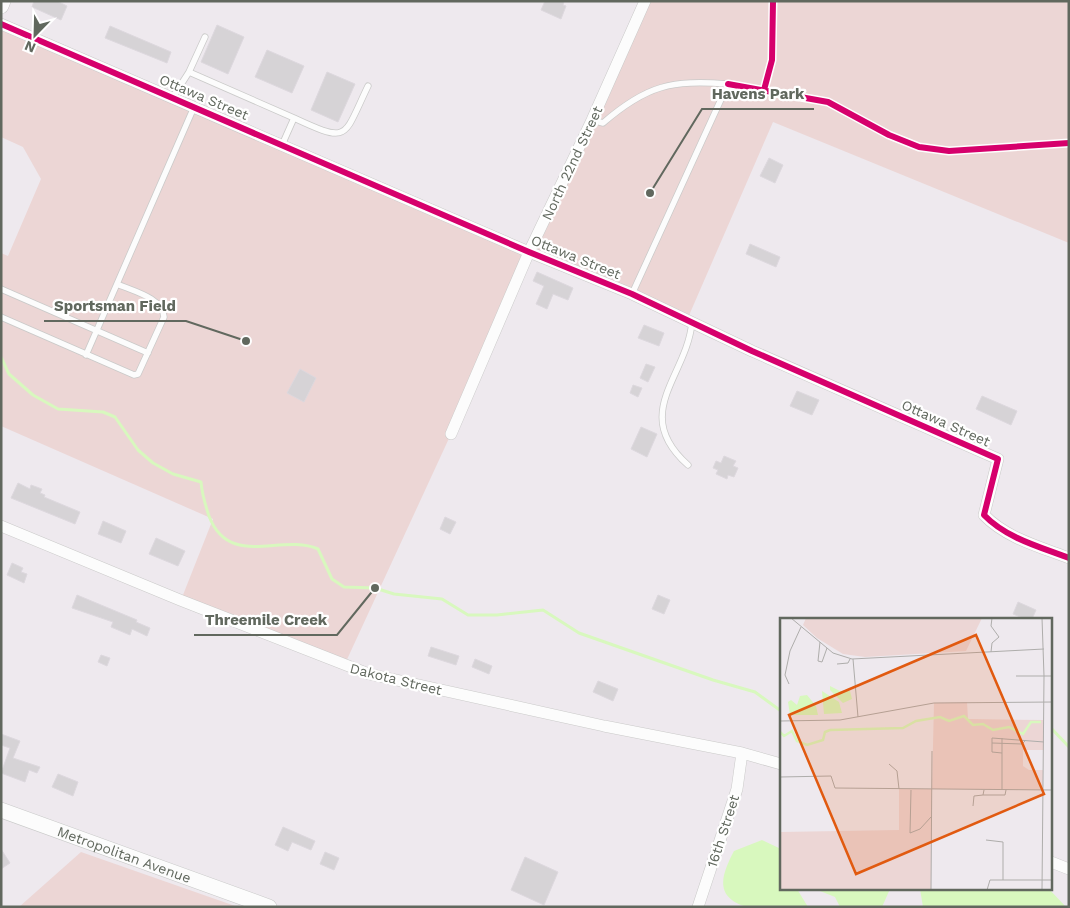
<svg xmlns="http://www.w3.org/2000/svg" width="1070" height="908" viewBox="0 0 1070 908" font-family="'Work Sans',sans-serif">
<rect width="100%" height="100%" fill="#eee9ee"/>
<path fill="#ecd6d5" d="M645,1H1069V243L773,122L687,320L529,252L451,434L344,666L181,600L213,519L1,426V253L8,256L41,179L23,147L1,137V24L529,252Z
M81,852L238,907H19Z"/>
<path fill="#d8f8be" d="M762,840L781,849V889H797L808,907H747C714,897 721,876 734,851Z
M815,889H890L882,907H840L835,897Z
M920,889H1049L1066,907H923Z"/>
<g fill="none" stroke-linecap="round" stroke-linejoin="round">
<path stroke="#d8f8be" stroke-width="3" d="M1,357L9,374L33,395L58,409L103,412L115,417L138,450L153,463L173,474L201,482C202,495 205,504 209,516C229,569 281,533 318,549L332,579L344,587L375,588L394,594L442,599L468,615H497L543,610L579,633L713,680L755,692L781,711
M1051,728L1069,747"/>
</g>
<path fill="#d6d3d6" stroke="#ddd8de" d="M34,1H57L67,6L61,20L32,7Z
M545,1H564L563,5L566,6L561,19L541,10Z
M217,25L244,37L228,74L201,62Z
M110,26L171,52L167,63L105,38Z
M267,50L304,66L292,93L255,77Z
M327,72L355,84L338,122L311,110Z
M769,158L783,165L775,183L760,176Z
M750,244L780,257L776,267L746,254Z
M537,272L573,288L568,300L553,294L547,309L536,304L544,286L533,281Z
M644,325L664,333L659,346L638,338Z
M646,364L655,367L648,382L640,378Z
M300,369L316,378L304,402L287,393Z
M633,385L642,388L638,397L630,393Z
M797,391L819,400L812,415L790,406Z
M982,396L1017,411L1011,425L976,409Z
M641,427L657,434L647,457L631,449Z
M724,456L736,461L733,466L738,468L734,477L728,475L727,479L716,474L718,470L713,468L716,461L721,463Z
M18,483L30,489L31,485L42,489L40,493L45,495L44,497L80,512L75,524L11,498Z
M445,517L456,522L450,534L440,529Z
M103,521L126,531L121,543L98,534Z
M156,538L185,551L178,566L149,554Z
M12,563L23,568L21,572L27,574L24,583L7,575Z
M77,595L137,620L136,622L150,628L147,636L132,629L130,635L111,627L113,622L72,608Z
M658,595L670,600L664,614L652,609Z
M1018,602L1036,610L1032,619H1025L1013,614Z
M431,647L459,656L456,665L428,656Z
M101,655L110,658L107,666L98,662Z
M475,659L492,666L489,674L472,667Z
M598,681L618,689L613,701L593,692Z
M1,734L20,741L13,758L40,767L37,773L29,770L25,782L1,773L10,748L1,745Z
M58,774L78,782L73,796L52,787Z
M283,827L315,841L311,850L292,842L288,851L275,845Z
M1,849L10,863L1,869Z
M325,852L339,858L334,870L320,864Z
M525,857L558,872L544,905L511,890Z"/>
<g fill="none" stroke-linecap="round" stroke-linejoin="round">
<defs>
<path id="lane" d="M189,72L205,37
M173,97L189,72L294,118L282,145
M294,118C350,144 343,138 368,86
M592,120L603,123C647,85 671,80 728,84L632,294
M1,289L148,353
M1,317L134,375L138,374L164,317C163,298 133,291 117,284
M86,355L194,107
M688,465C630,413 687,377 692,322"/>
<path id="street" d="M1,24L529,252L632,294L752,351L998,459L984,515C1006,538 1040,547 1069,558
M451,434L529,252L592,120L645,1
M1,526L180,600L369,674L604,726L742,753L781,764
M1051,862L1069,869
M698,907L737,789L742,753"/>
<g id="secondary">
<path d="M1,6L3,1"/>
<path id="s1" d="M1,810L269,907"/>
</g>
</defs>
<use href="#lane" stroke="#cacac9" stroke-width="7"/>
<use href="#street" stroke="#cacac9" stroke-width="12"/>
<use href="#secondary" stroke="#c9cac9" stroke-width="16"/>
<use href="#lane" stroke="#fcfcfc" stroke-width="5.5"/>
<use href="#street" stroke="#fcfcfc" stroke-width="11"/>
<use href="#secondary" stroke="#fcfcfc" stroke-width="15"/>
<defs>
<path id="cycleway" d="M1,24L529,252L632,294L752,351L998,459L984,515C1006,538 1040,547 1069,558
M728,84L828,102L889,135L919,147L949,151L1069,143
M764,90L772,60L773,1"/>
</defs>
<use href="#cycleway" stroke="#fff" stroke-width="9"/>
<use href="#cycleway" stroke="#d6006c" stroke-width="6"/>
</g>
<g text-anchor="middle" dominant-baseline="central" stroke-width="4.5" stroke-linejoin="round" paint-order="stroke">
<g font-size="14" fill="#61685e" stroke="#fff">
<text transform="translate(204 97) rotate(23)">Ottawa Street</text>
<text transform="translate(572 163) rotate(-65)">North 22nd Street</text>
<text transform="translate(576 257) rotate(22)">Ottawa Street</text>
<text transform="translate(946 423) rotate(24)">Ottawa Street</text>
<text transform="translate(396 679) rotate(14)">Dakota Street</text>
<text transform="translate(723 831) rotate(-72)">16th Street</text>
<text stroke="none"><textPath href="#s1" startOffset="131">Metropolitan Avenue</textPath></text>
</g>
</g>
<g transform="translate(780 618)">
<rect width="272" height="272" fill="#eee9ee"/>
<path d="M26,0H202L186,33L85,39L63,36L37,20L23,7ZM187,84L188,101L264,102V132H243V148L249,152H263V172L152,171L151,272H0V214L119,212V171H152L154,85Z" fill="#ecd6d5"/>
<path d="M50,68L60,73H70L72,81L63,85L50,72ZM42,73L59,84L62,95L44,96ZM27,77L36,88L38,97H10L8,84L11,82L17,87L20,78Z" fill="#d8f8be"/>
<path fill="none" stroke="#d8f8be" stroke-width="2.5" d="M0,114L4,118L12,113L17,123L27,127L43,122L45,114L50,112L123,110L136,103L160,99L169,103L184,98L193,107L203,106L213,112L229,109L243,116L251,104H261"/>
<path fill="none" stroke="#aeadab" stroke-width="1" d="M11,0L53,35L72,41L264,31M262,0L264,58L262,272M40,24L38,43L42,44L47,30M211,34L212,25L219,19L211,8L212,0M73,41L78,99M57,46L68,45L70,41M236,58H273M9,66L5,57L10,33L21,9M0,103L60,102L154,85L273,84M212,125L242,126L246,122M222,135L212,134V120L264,124M109,146L117,153L119,171M0,159L51,158L55,170L273,172M131,172L130,215L140,211L151,199M204,172L203,177H225L226,172M222,172V120M193,188L194,178L203,177M206,222L223,224V262M151,272L152,133M207,272L210,262H273"/>
<path fill="#e15a10" fill-opacity="0.15" stroke="#e15a10" stroke-width="2.5" d="M196,17L264,176L76,256L9,97Z"/>
<rect width="272" height="272" fill="none" stroke="#61685e" stroke-width="2.5"/>
</g>
<path fill="none" stroke="#61685e" stroke-width="2" d="M650 193L702 109H814M246 341L186 321H44M375 588L337 635H194"/>
<g fill="#61685e" stroke="#fff" stroke-width="2">
<circle cx="650" cy="193" r="5"/>
<circle cx="246" cy="341" r="5"/>
<circle cx="375" cy="588" r="5"/>
</g>
<g font-size="15" text-anchor="middle" font-weight="bold" fill="#61685e" stroke="#fff" stroke-width="4.5" stroke-linejoin="round" paint-order="stroke">
<text x="758" y="99">Havens Park</text>
<text x="115" y="311">Sportsman Field</text>
<text x="266" y="625">Threemile Creek</text>
</g>
<rect width="1070" height="908" fill="none" stroke="#61685e" stroke-width="5"/>
<g transform="translate(35 35) rotate(203)" stroke="#ffffff" stroke-width="4" paint-order="stroke">
<path d="M0-4L9 19L0 12L-9 19Z" fill="#61685e"/>
<text y="-8" font-size="14" font-weight="bold" text-anchor="middle" fill="#61685e">N</text>
</g>
</svg>
